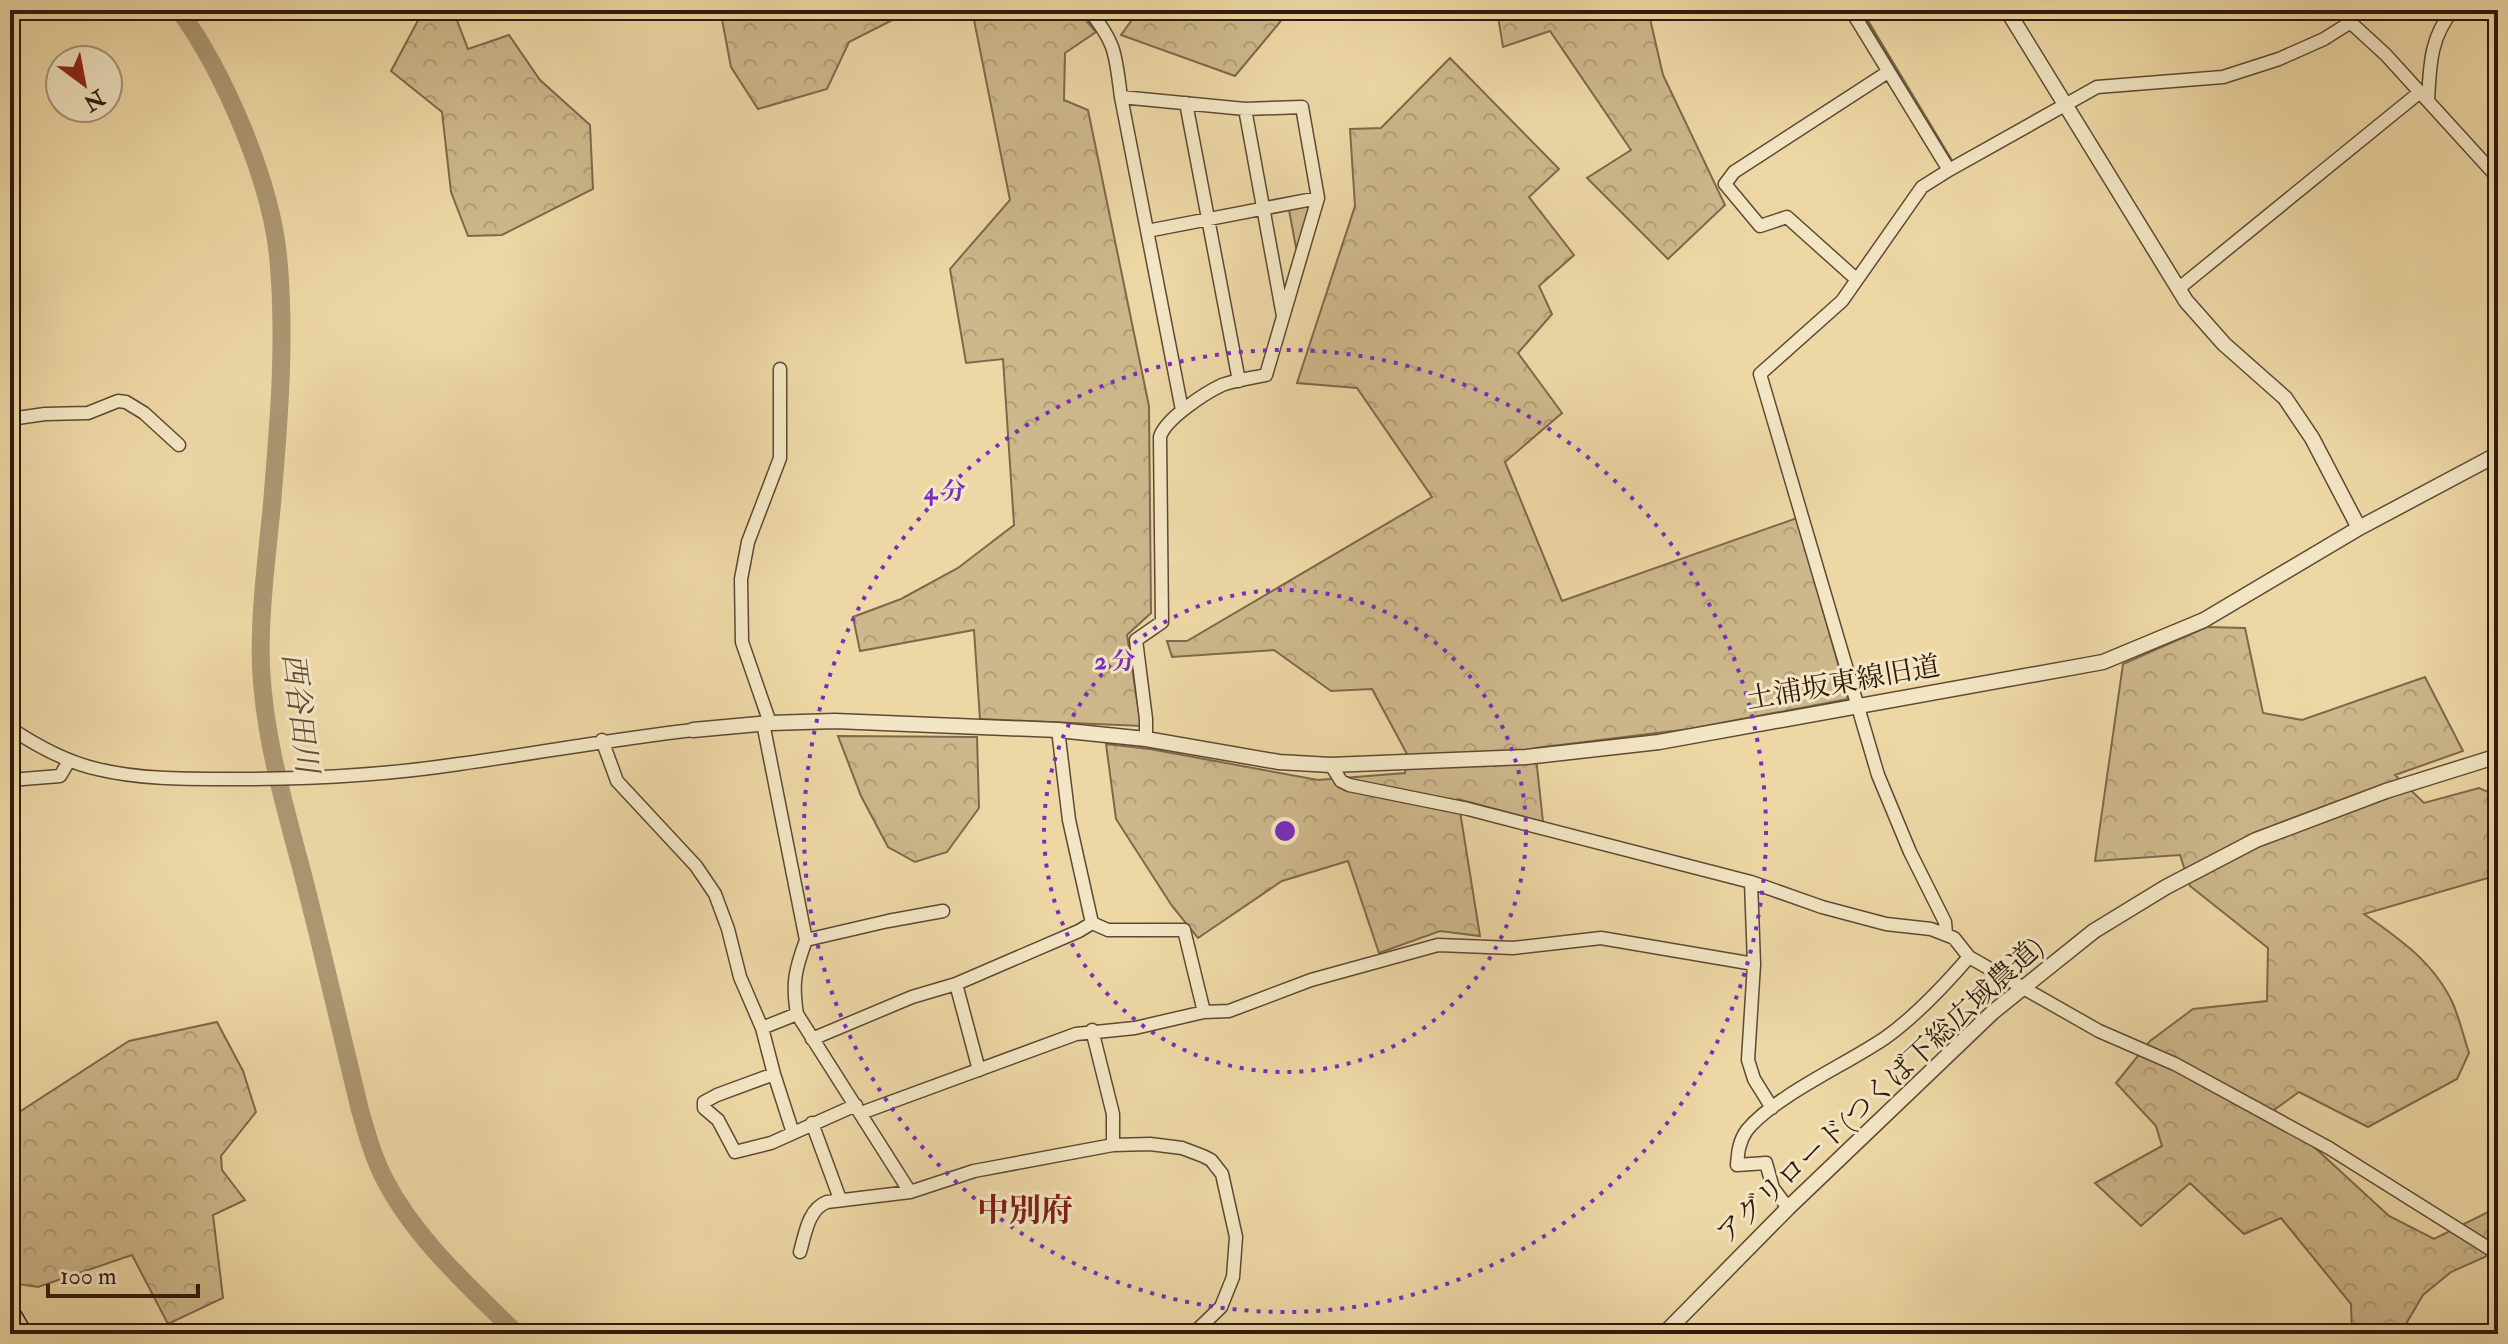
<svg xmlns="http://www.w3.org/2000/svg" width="2508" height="1344" viewBox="0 0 2508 1344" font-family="'IM FELL Double Pica','Noto Serif JP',serif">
<defs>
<pattern id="forest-crowns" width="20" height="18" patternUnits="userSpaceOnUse" patternTransform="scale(2)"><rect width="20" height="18" fill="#cdb88b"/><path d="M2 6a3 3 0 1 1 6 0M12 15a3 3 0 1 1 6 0" fill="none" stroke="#b09e77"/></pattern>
</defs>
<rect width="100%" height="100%" fill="#edd8a5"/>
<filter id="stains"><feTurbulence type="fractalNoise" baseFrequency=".0025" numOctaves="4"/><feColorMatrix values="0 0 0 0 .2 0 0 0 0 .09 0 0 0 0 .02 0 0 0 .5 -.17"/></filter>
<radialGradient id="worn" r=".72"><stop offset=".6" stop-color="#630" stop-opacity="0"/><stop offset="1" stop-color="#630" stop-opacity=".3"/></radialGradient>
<path fill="#cdb88b" stroke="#7e684c" stroke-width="2" d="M1312,205L1297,253L1289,210Z"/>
<path fill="url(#forest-crowns)" stroke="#7e684c" stroke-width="2" d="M428,10H453L468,49L509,35L540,80L590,125L593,189L502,235L468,236L451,192L442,112L391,71L422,13Z
M697,10H912L849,42L827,89L758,109L731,67L721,14Z
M972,10H1077L1096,32L1065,53L1064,100L1088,110L1149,406L1151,613L1127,635L1141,726L980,719L974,630L860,651L853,617L901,599L958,568L1014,525L1003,359L966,363L950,269L1010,200Z
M1139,10H1290L1235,76L1121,35Z
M1497,10H1648L1663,75L1725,205L1668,259L1587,178L1631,150L1550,31L1503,47Z
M1450,58L1559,169L1529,197L1574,255L1539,286L1552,314L1518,353L1562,413L1505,462L1562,601L1797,518L1848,699L1689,729L1535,748L1543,822L1458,799L1480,936L1440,931L1379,953L1348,861L1282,881L1198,938L1172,906L1116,819L1106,744L1150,749L1318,780L1405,773L1407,754L1372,689L1331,691L1274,650L1172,657L1167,641H1187L1432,497L1357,388L1297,383L1355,206L1350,129L1381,128Z
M2207,627L2245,628L2263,713L2302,720L2425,677L2463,751L2395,775L2424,803L2479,788L2498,796V875L2364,914C2400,939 2436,964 2454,1006C2460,1021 2464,1038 2469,1053L2457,1079L2368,1127L2299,1092L2274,1110L2389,1216L2434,1239L2498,1207V1251L2451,1272L2423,1295L2400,1334H2352L2351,1304L2281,1218L2244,1234L2190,1183L2141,1226L2095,1183L2162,1146L2156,1126L2116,1083L2150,1041L2193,1009L2267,1001L2268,948L2190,886L2180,855L2095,861L2123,664Z
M838,736L977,737L979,808L947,852L915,862L888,847L861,796Z
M217,1022L243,1071L256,1112L221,1156L222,1170L245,1200L213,1215L223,1298L168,1324L132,1255L38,1287L10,1283V1118L129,1041Z"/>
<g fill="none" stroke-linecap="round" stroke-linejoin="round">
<path stroke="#7a654a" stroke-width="3" d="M1861,10L1953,163"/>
<path stroke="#ac9772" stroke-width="18" d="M179,10C224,72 270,179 278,255C286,339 279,421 272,504C267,557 259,613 261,667C264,737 285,807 303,875C323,953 341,1032 360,1110C367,1134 373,1157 385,1180C416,1240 470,1287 517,1334"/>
<defs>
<path id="minor" d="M1089,10C1117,45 1115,54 1121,97L1182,410
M1851,10L1949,170
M2337,10L2386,55L2498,178
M1121,97L1245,109L1302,107L1318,198L1266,375C1252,378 1236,380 1222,385C1205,393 1165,419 1160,437L1162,622L1136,640L1146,719V739
M2428,100C2430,66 2430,37 2453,10
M1186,103L1239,381
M1245,109L1283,316
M1147,231L1318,198
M1855,278L1787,217L1760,226L1725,184L1734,172L1888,72
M2178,289L2420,92
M10,419L45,414L88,413L118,401L126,402L144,413L179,445
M763,723L806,940C795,970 792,983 797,1014L910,1192
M770,723L742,642L741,579L748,542L780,458V369
M10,728C37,746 66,762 97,769C142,780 190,779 236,779C310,779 386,775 459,764C538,753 615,739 693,730
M602,740L617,781L696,866L715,894L728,929L740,977L762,1028L774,1074L793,1133
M1331,765L1341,781L1349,785L1468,809L1751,882L1822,907L1886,924L1931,929L1954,938L1969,957L2099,1031L2175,1064L2329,1148L2498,1254
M10,780L60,776L69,761
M1751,882L1754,964L1748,1060L1754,1079L1772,1108
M1092,923L1108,930H1184L1204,1012
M1946,934L1945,922L1910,852L1878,775L1760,374L1842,301L1922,187L1949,170L2097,87L2223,77L2279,59L2324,39L2351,22
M806,940L888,921L943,911
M956,984L979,1070
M762,1028L797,1014
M1092,1030L1113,1114V1145
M812,1039L912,997L956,984L1079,931L1092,923L1069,820L1058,730
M774,1074L717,1095L704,1102V1108L718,1120L735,1152L771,1143L856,1105
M861,1113L1076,1034L1135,1028L1204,1012L1229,1011L1311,980L1438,945L1513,948L1601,938L1754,964
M812,1123L840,1199
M1788,1208L1773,1188L1766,1163L1737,1165C1738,1152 1739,1141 1747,1130C1775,1096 1847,1064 1885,1038C1916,1016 1944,986 1969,957
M800,1252C805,1235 808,1209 827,1202L910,1192L974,1171L1113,1145L1150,1144L1182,1148L1203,1156L1211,1160L1222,1174L1236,1237L1233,1277L1221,1307L1193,1334"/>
<path id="tertiary" d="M2007,10L2186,301L2224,344L2285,398L2312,438L2359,528
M693,730L770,723L835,721L1058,730L1146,739L1279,762L1331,765L1526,757L1659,742L2103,662L2204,620L2359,528L2498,454
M1664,1334L1788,1208L1993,1012L2094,931L2166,887L2256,840L2386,791L2498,756"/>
<path id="primary" d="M10,1312L23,1334"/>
</defs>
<use href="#minor" stroke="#5e4934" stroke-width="15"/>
<use href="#tertiary" stroke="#5e4934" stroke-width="17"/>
<use href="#primary" stroke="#2f190e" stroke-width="21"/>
<use href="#minor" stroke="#f3e6c4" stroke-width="12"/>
<use href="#tertiary" stroke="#f3e6c4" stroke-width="14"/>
<use href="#primary" stroke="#edd8a5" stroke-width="18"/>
</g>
<g fill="none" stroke="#7b2cbf" stroke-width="4" stroke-dasharray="4 8">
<circle cx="1285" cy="831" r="241"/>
<circle cx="1285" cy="831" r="481"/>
</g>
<g text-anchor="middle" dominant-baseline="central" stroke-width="6" stroke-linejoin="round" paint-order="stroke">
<g font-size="28" fill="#2f190e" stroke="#f3e6c4">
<text transform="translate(1843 683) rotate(-10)">土浦坂東線旧道</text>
<text transform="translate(1880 1091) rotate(-43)">アグリロード(つくば下総広域農道)</text>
</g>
<g font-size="30" font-style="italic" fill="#614b36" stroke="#f3e6c4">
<text transform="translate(300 713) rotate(83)">西谷田川</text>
</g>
<g font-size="32" font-weight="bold" fill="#7a1f14" stroke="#f3e6c4">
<text x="1025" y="1211">中別府</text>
</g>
</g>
<circle cx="1285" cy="831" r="12" fill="#7b2cbf" stroke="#f3e6c4" stroke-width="4"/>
<g font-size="24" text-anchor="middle" font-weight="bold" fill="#7b2cbf" stroke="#f3e6c4" stroke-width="6" stroke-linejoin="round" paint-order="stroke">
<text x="945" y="499">4 分</text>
<text x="1115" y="669">2 分</text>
</g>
<rect width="2508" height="1344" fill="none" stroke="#edd8a5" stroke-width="40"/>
<rect x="12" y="12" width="2484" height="1320" fill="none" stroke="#2f190e" stroke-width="4"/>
<rect x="20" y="20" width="2468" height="1304" fill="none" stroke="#2f190e" stroke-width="2"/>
<g transform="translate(84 84) rotate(148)"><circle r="38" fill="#f3e6c4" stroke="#a5947b" stroke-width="2"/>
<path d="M0-6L14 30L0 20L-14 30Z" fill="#8f2418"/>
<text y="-12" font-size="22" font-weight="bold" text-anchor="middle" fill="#2f190e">N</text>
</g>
<path d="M48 1284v12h150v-12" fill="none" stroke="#2f190e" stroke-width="4"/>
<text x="60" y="1284" font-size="24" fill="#2f190e" stroke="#f3e6c4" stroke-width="6" paint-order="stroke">100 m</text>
<rect width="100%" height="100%" filter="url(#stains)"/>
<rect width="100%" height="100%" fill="url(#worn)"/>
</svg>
